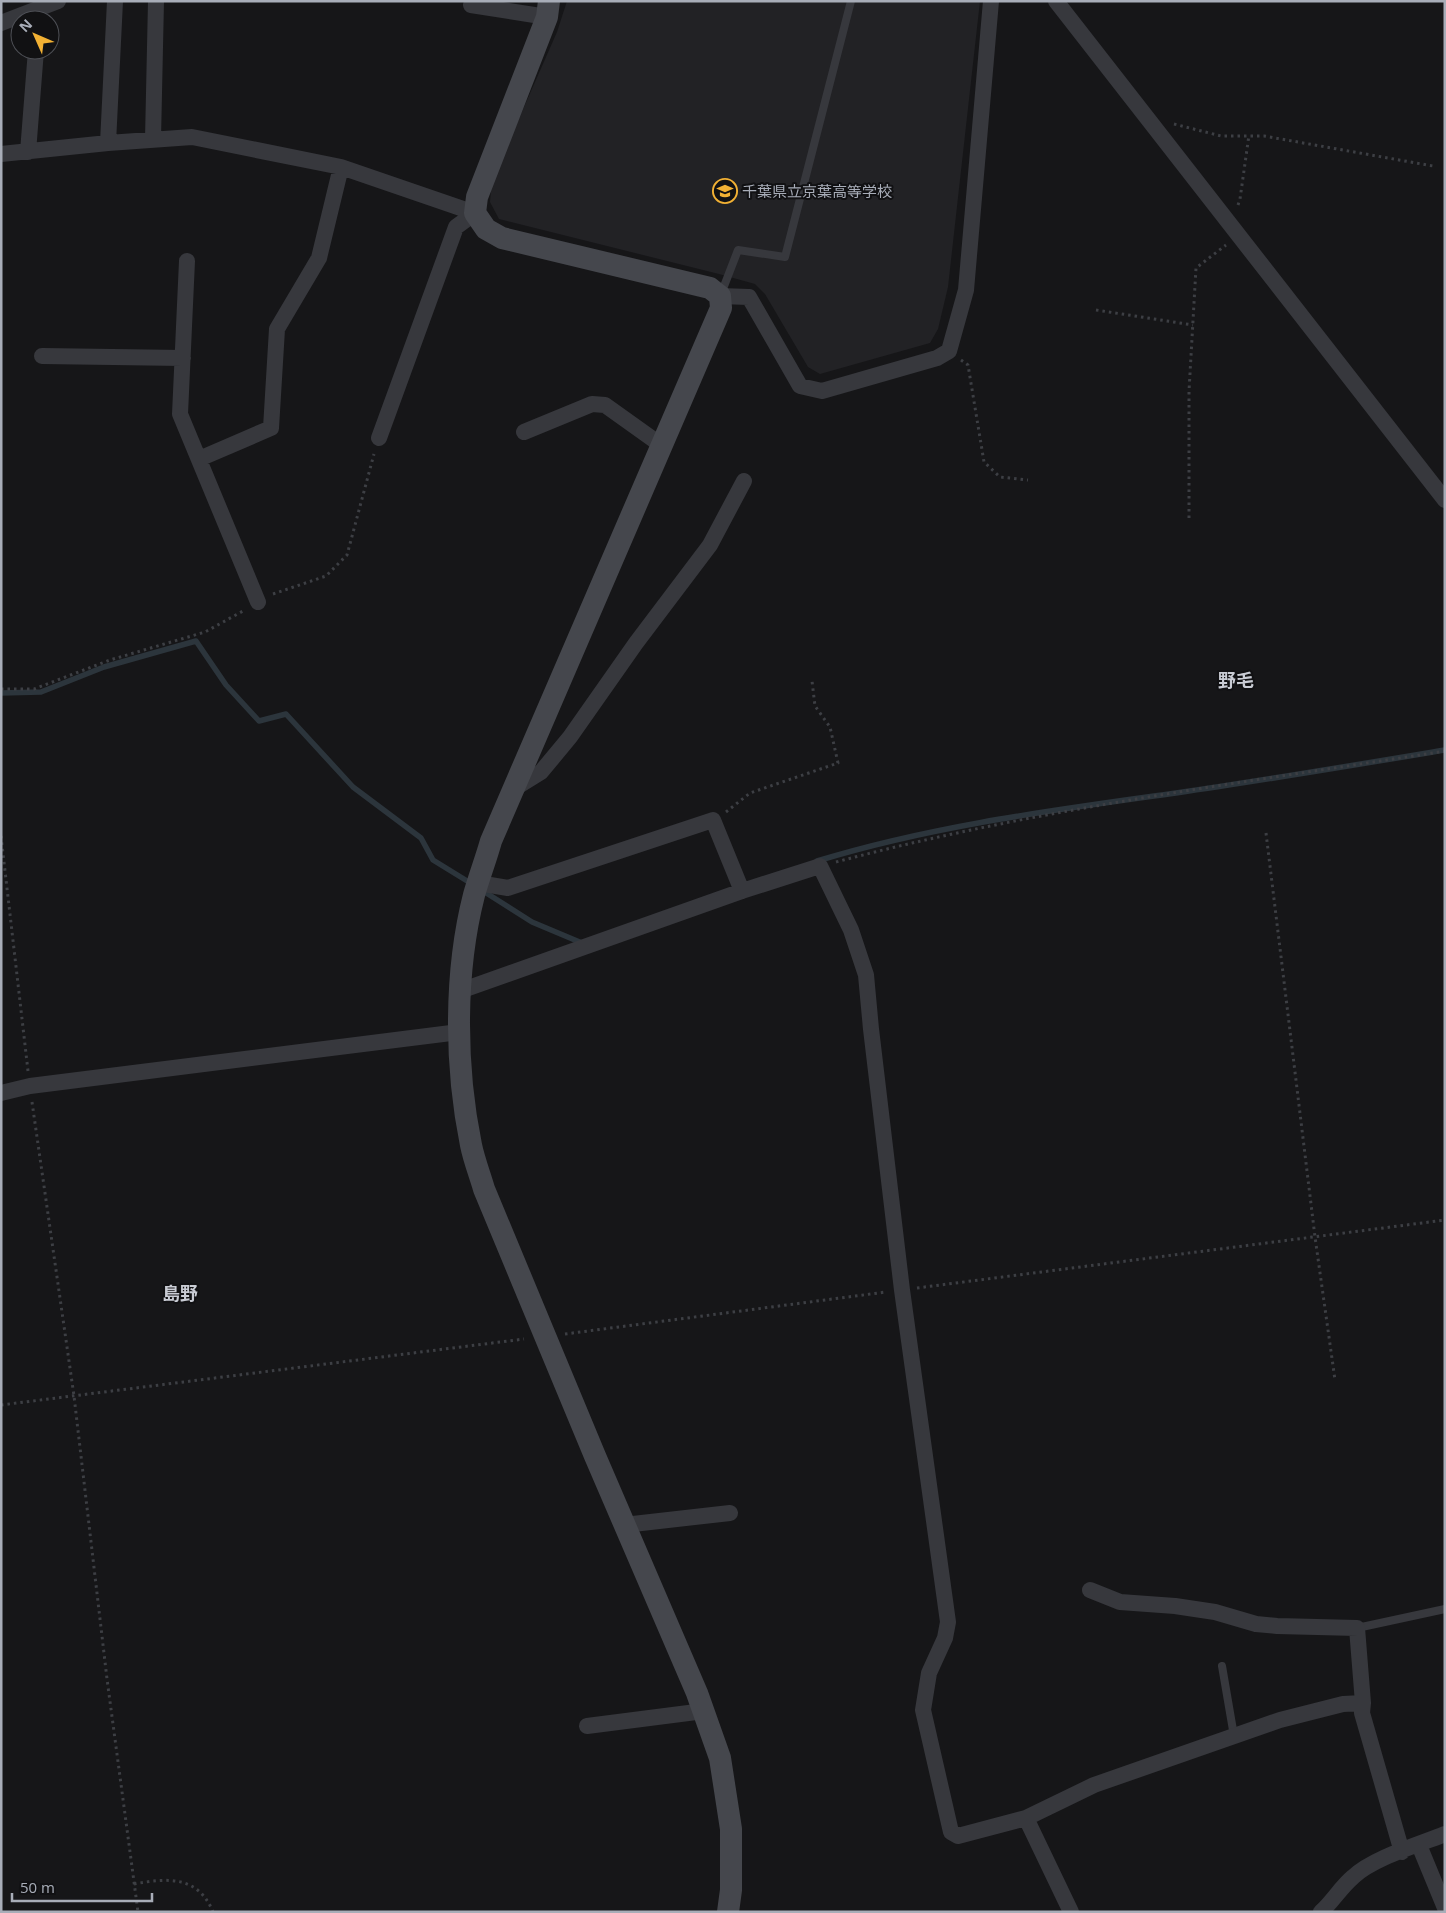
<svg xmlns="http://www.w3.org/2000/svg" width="1446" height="1913" viewBox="0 0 1446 1913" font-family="'Open Sans','Noto Sans JP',sans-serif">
<rect width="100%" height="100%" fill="#161618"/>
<path fill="#222225" d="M567,1H980L948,287L938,329L930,343L820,374L808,367L765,294L755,284L719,274L499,219L490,202L492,180L557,32Z"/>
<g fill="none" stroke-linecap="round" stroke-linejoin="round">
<path stroke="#2c353c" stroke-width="5.5" d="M1,693L41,692L104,667L196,641L226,685L259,721L286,714L353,787L421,838L433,860L472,884
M817,861C935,825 1055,810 1176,793C1266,780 1355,765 1445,750
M480,889L532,922L582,943"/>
<path stroke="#3d3f44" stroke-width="3" stroke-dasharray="2.5 4" stroke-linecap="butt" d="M1174,124L1221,136H1264L1433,166
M1238,205L1240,199L1249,135
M1096,310L1193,325
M961,360L968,365L984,462L1000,477L1028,480
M1189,518V391L1196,268L1226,245
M273,594L326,576L347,555L374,454
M1,689H34L110,660L205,632L243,611
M726,812L750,793L838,763L830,727L815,706L812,681
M1266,833L1315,1237L1335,1380
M1,836L28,1071
M836,862C1035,809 1241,783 1445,751
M32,1102L74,1396L107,1679L138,1912
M917,1288L1445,1220
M565,1334L886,1292
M1,1405L524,1339
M134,1884C167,1878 198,1875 213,1912"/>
<path stroke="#37383d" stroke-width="8" d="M721,294L738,250L785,257L851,1
M1357,1628L1445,1609
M1222,1666L1234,1736"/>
<path stroke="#37383d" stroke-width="16" d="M1056,1L1445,500
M471,5L547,17
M1,23L58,1
M153,139L156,1
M108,143L115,1
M28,152L36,50
M1,154L108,143L192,137L341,167L475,213
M187,261L180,414L258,602
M720,296L749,297L800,386L822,391L937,358L949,351L966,290L991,1
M42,356L183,358
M524,432L592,404L605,405L661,445
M379,438L456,227L475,213
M199,459L271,428L277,329L319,258L341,167
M512,790L541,772L570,737L636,643L710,545L744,481
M478,883L508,888L713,820L742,891
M460,991L742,891L820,866L851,930L866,975L871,1029L902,1290L948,1622L945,1638L929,1673L923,1710L951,1832L958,1836L1026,1818L1094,1785L1280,1720L1343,1704L1363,1703
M1,1093L30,1086L459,1032
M624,1525L730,1513
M1090,1590L1120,1602L1175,1606L1215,1612L1256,1624L1277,1626L1357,1628L1363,1703L1362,1713L1402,1852
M587,1726L704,1711
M1026,1818L1071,1912
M1419,1845L1445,1908
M1321,1912C1333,1901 1341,1887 1353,1877C1373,1858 1418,1845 1445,1834"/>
<path stroke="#45474d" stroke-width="22" d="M549,1L547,17L477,197L475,213L486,229L502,238L710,288L720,296L721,308L491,841C486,859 479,877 474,895C454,973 455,1067 471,1145C474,1160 480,1175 484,1189L595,1456L697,1693L720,1758L731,1829V1890L728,1912"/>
</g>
<defs>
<symbol id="school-ring" viewBox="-11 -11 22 22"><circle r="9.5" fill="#111113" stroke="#f2b134" stroke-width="1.5"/><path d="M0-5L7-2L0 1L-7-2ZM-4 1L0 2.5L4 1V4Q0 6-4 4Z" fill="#f2b134"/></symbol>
</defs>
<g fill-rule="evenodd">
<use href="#school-ring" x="711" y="177" width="28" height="28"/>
</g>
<g text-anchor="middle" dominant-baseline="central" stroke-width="4" stroke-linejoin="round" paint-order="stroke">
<g font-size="15" fill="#a8adb8" stroke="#111113" text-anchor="start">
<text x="742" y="191">千葉県立京葉高等学校</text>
</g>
<g font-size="18" font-weight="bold" fill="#c9ccd4" stroke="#111113">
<text x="1236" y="680">野毛</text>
<text x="180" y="1293">島野</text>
</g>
</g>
<rect width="1446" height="1913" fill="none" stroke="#a8adb8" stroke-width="5"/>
<g transform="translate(35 35) rotate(315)"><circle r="24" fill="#111113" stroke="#4d4f55"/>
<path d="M0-4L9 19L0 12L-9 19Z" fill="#f2b134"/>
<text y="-8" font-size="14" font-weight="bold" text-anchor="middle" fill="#a8adb8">N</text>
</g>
<path d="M12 1893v8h140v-8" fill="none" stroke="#a8adb8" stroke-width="2.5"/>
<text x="20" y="1893" font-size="15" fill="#a8adb8" stroke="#111113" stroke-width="4" paint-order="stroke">50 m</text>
</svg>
